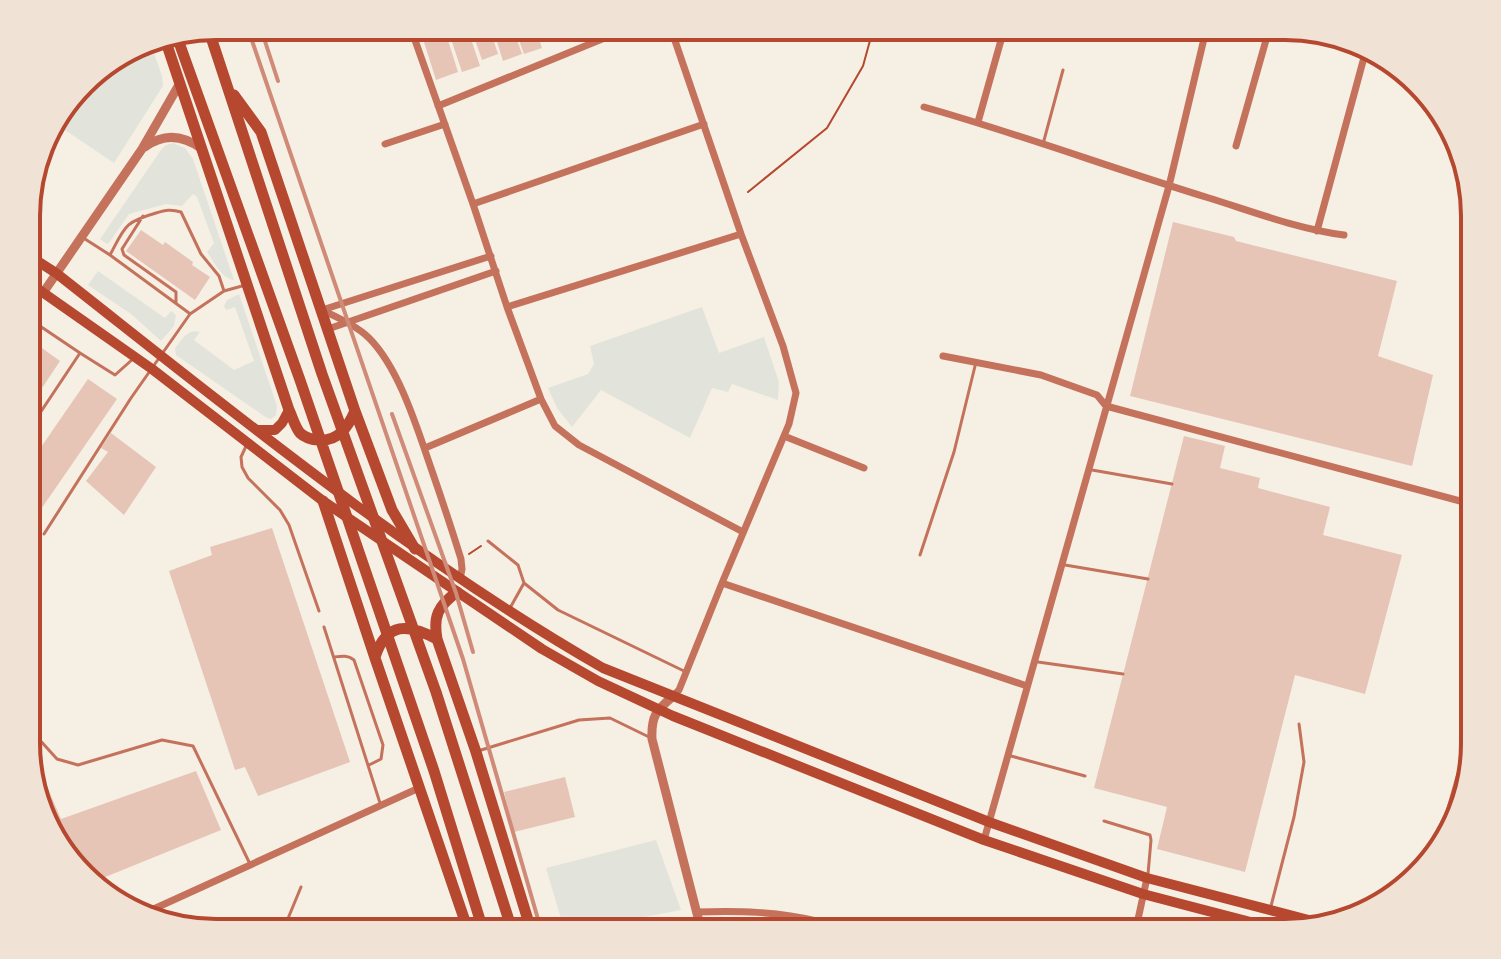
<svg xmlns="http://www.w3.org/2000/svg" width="1501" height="959" viewBox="0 0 1501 959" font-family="'Golos Text',sans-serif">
<rect width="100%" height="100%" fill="#f6efe4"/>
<path fill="#e2e4dc" d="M149,39L162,76L163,86L114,163L53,122L90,73L144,40Z
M173,143L185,148L193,159L234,280C222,279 214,262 207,252L214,243L197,197L193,194L182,206L166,204L129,214L109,243L107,244L100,239L161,150L166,145Z
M98,271L165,318L171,311L176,315L174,326L161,341L131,314L88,285Z
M239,294L277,406L276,415L271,419L267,418L176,355L175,348C182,340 187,328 200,332L194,340L234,370L254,361L235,307L226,310L224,306L227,300Z
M702,307L719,353L764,337L779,382L778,400L732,384L728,392L712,388L690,438L601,390L572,427L557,408L548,388L588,374L594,364L590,346Z
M656,840L681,910L565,932L546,868Z"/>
<path fill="#e6c5b7" d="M478,26H489L498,54L482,60L471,28Z
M492,26H512L522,54L503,61Z
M514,26H535L542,48L524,54Z
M537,26H555L558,35L542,41Z
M467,27L480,66L462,72L449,33Z
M446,34L458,72L436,80L424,42Z
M1173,222L1234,237L1236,241L1397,281L1378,356L1433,375L1412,466L1130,396Z
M141,230L163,245L165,242L193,262L192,265L210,277L195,300L126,251Z
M28,338L60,361L28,409Z
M88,379L117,399L28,528V466Z
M111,433L156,467L124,515L86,481L108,452L101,448Z
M1184,436L1225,446L1220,468L1260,478L1258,488L1330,507L1323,535L1402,555L1365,694L1295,675L1245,872L1157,849L1167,807L1094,788Z
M272,528L350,762L258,796L245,767L235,770L169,571L212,555L210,547Z
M37,763L61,819L196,771L221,830L93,882L52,838L28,768Z
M565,777L575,817L514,832L504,792Z"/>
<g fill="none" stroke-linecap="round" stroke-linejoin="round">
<path stroke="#b5482f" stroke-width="2" d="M748,192L827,128L863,66L874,26
M469,554L481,546"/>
<path stroke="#c5725c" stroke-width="3" d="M1043,144L1063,70
M143,216L122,249L124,255L176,292V303
M85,239L110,255L189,313
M110,255C125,227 124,222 156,213C166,210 171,209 181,212L201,254L219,276L224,291
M28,318L80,353
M28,431L80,353L115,375L134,358
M247,444L241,457L242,467L248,478L280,510L289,525L319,611
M1092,470L1172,484
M44,534L131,398L190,314L224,291L242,286
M488,541L518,565L524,583L558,610L686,672
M920,555L954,452L976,362
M1065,565L1148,579
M510,608L524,583
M324,627L380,803
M334,657C342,656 348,655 354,660L383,745L381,759L369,765
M1038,662L1123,674
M28,727L57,759L78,765L162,740L193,746L250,864
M478,751L579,720L610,718L649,737
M1011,756L1085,776
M1104,821L1150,835L1151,840L1148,874
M1271,906L1294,817L1304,762L1299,724
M282,933L301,887"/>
<path stroke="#c5725c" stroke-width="7" d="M410,26L473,204L507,307L541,399L555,426L579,445L743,532
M670,26L741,234L783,346L796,393L789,424L722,583L679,690L672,697
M438,106L634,26
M924,107C1020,134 1114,169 1209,198C1254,212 1298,229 1344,235
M978,122L1005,26
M385,144L445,124
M1236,146L1270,26
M473,204L704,124
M1317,231L1366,50
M507,307L741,234
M322,310C338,318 357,326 369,338C400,369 418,431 432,471C442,500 452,530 461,559L462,569L460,579
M322,310L491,256
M328,329L496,271
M943,356L1041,375L1097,395L1106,406L1475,505
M784,436L864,468
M425,448L541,399
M722,583L1027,686
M984,840L1169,186L1207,26
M1437,854L1475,721
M147,912L419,788
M697,912C737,911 778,911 816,921C826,924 836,929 846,933
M1135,933L1147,878"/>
<path stroke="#c5725c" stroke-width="9" d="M145,147C164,133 183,135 202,149
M43,293L142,149L180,83
M672,697C656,711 651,716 652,739L702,933"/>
<path stroke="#b5482f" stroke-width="10" d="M28,255L56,273C233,412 408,556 603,668L989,822L1147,878L1324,924
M28,282L152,369L323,501L542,649L598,681L673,716L984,840L1143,894L1292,933
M258,430H275L282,423L289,410"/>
<path stroke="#b5482f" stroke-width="11" d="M208,28L322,374L436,692L513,933
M176,34L300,380L434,771L484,933
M164,36L289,410C292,416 295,427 300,433C304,437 312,440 318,440C338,442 348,427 355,411
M234,95L261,132L355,411L392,510L415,549
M323,501L375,658L469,933
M457,592C438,606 433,616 437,639L476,752L532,933
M375,657C387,621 408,624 437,639"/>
<path stroke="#cf8b77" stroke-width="4" d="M247,26L463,659L542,933
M260,26L278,81
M392,414L456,593L473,652"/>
</g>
<path d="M0 0H1501V959H0ZM216 40H1285A176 176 0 0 1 1461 216V743A176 176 0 0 1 1285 919H216A176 176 0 0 1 40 743V216A176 176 0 0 1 216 40Z" fill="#f1e2d6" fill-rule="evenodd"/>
<path fill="none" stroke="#b5482f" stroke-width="4" d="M216 40H1285A176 176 0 0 1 1461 216V743A176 176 0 0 1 1285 919H216A176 176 0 0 1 40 743V216A176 176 0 0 1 216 40Z"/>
</svg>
